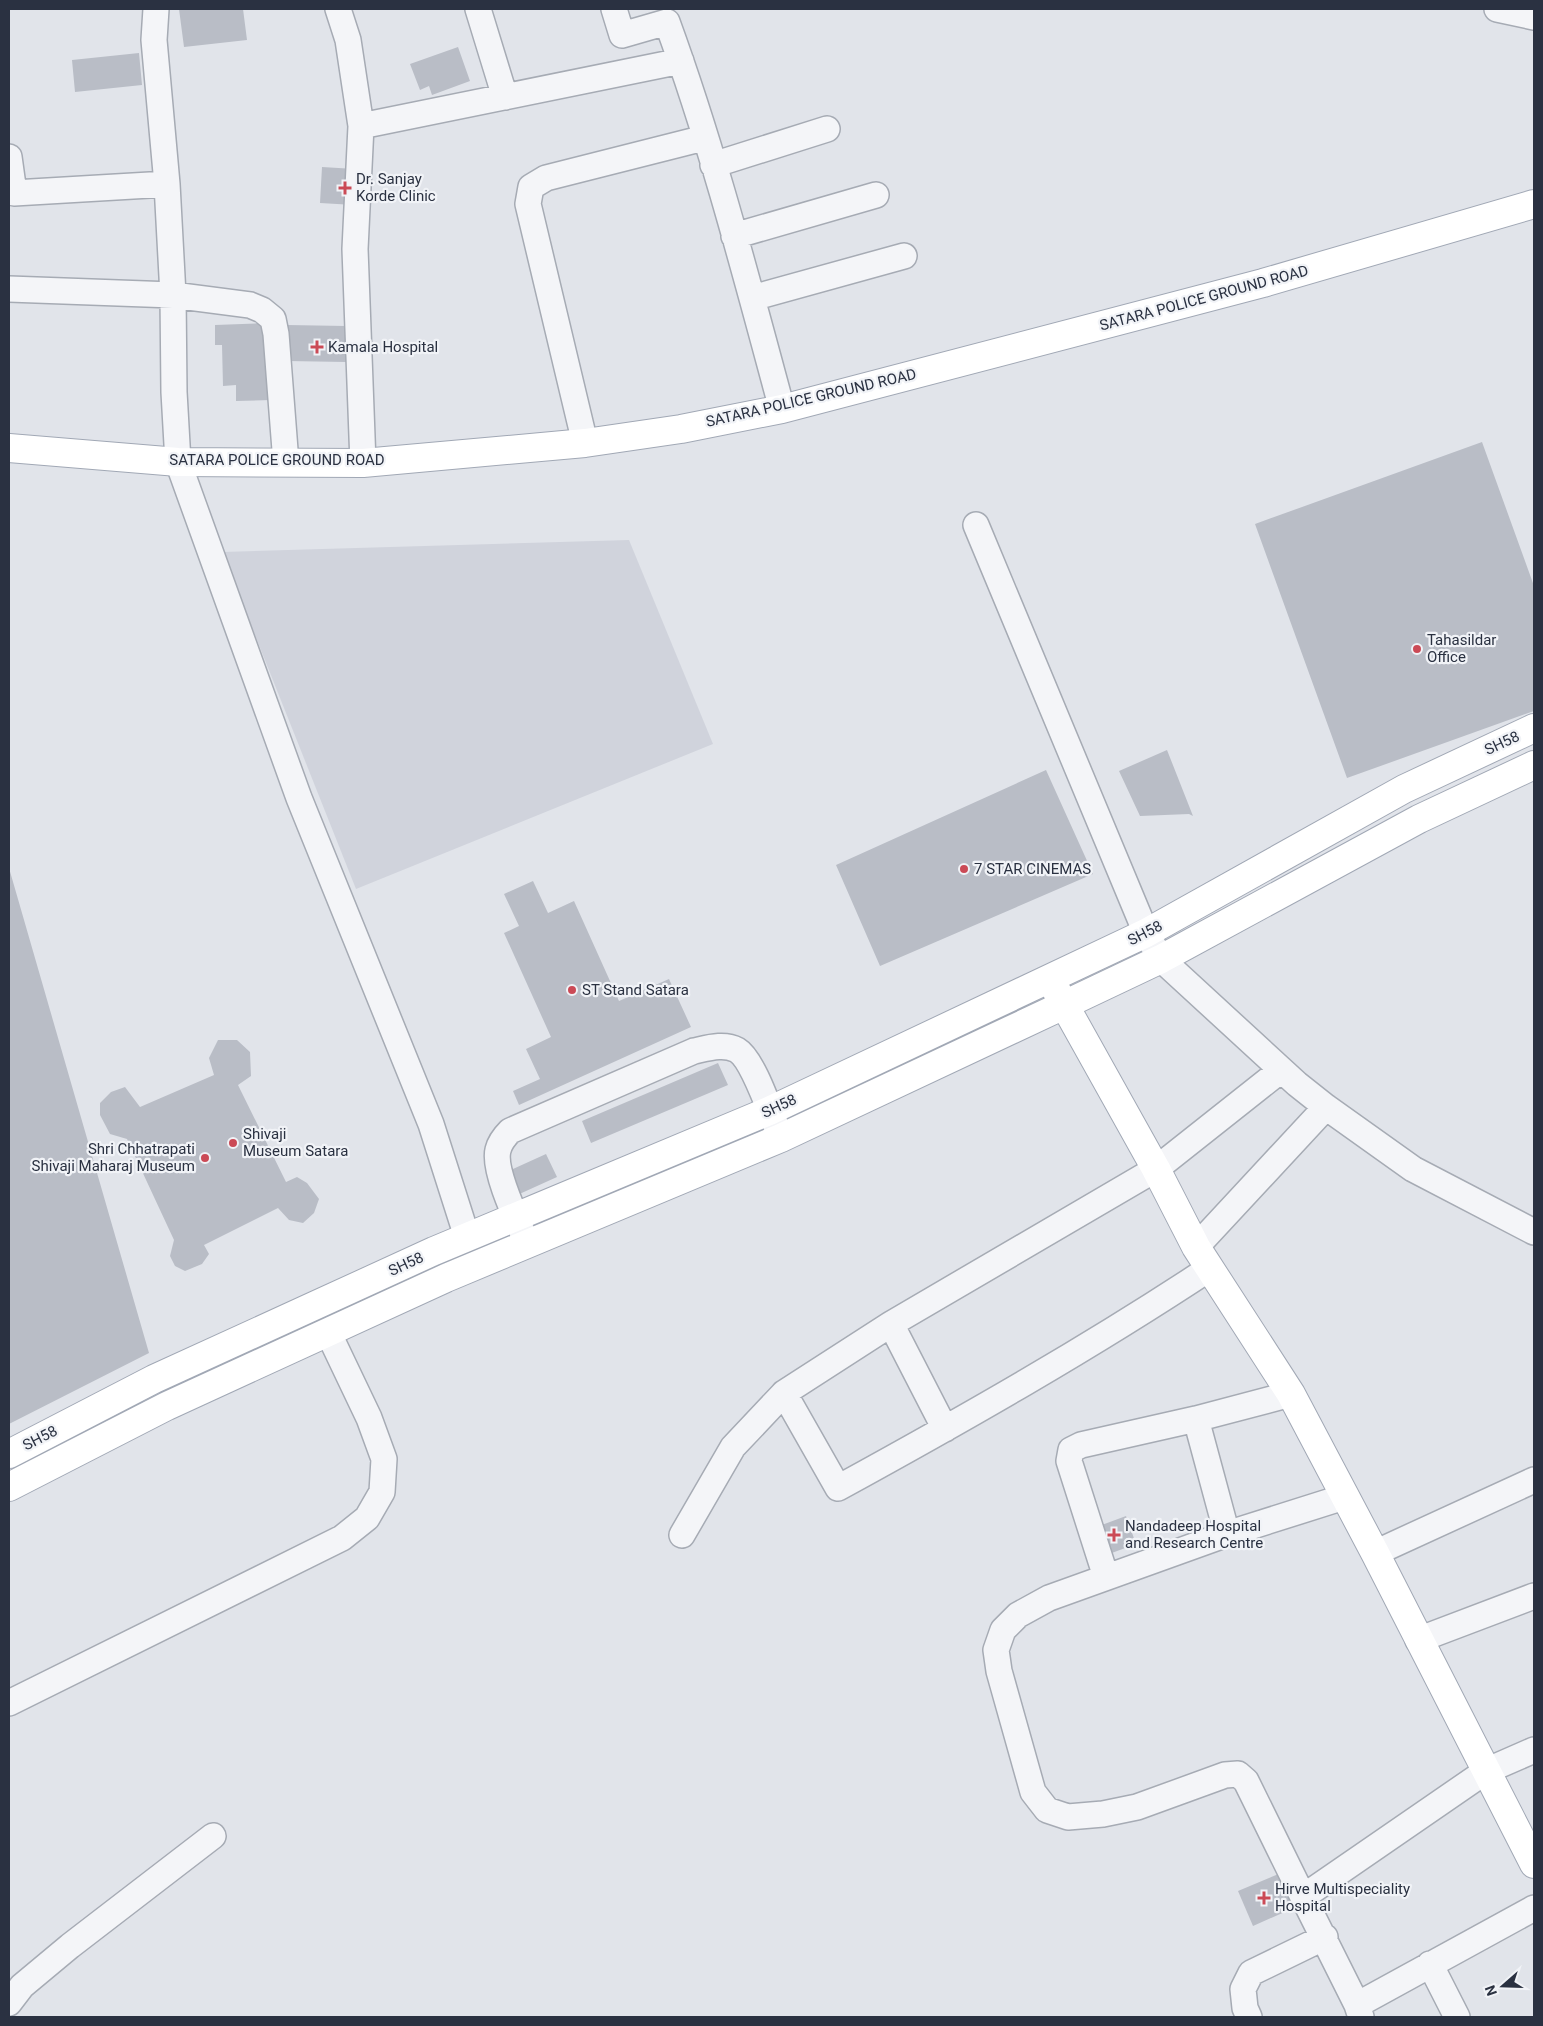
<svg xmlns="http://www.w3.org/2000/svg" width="1543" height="2026" viewBox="0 0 1543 2026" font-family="Roboto,sans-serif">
<rect width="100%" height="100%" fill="#e1e4ea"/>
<path fill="#d0d3dc" d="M629,540L713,744L356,889L222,552Z"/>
<path fill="#b9bdc6" d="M179,9H243L247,40L184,47Z
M458,47L470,81L432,95L429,86L420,90L410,64Z
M139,53L142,85L75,92L72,60Z
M322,167L355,169L354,205L320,203Z
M268,323L271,400L236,401V385L223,386L222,345H215V325Z
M287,325L346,326V362L287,361Z
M1482,442L1534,586V711L1347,778L1255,524Z
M1167,750L1193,816L1189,814L1140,816L1119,771Z
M1046,770L1093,874L880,966L836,865Z
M9,868L149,1353L9,1424Z
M533,881L548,913L574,901L619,1001L669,979L691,1027L519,1105L513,1091L540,1079L526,1049L551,1037L504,933L519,926L504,894Z
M218,1040H237L250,1052L251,1076L238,1085L286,1182L297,1177L307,1183L319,1199L314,1213L303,1223L289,1220L278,1208L204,1245L209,1254L202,1264L185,1271L175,1266L170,1256L174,1240L127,1139L110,1134L100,1115V1103L111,1092L125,1087L140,1107L214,1075L209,1058Z
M718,1063L728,1085L591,1143L582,1121Z
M546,1154L557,1177L515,1196L504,1173Z
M1126,1516L1136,1544L1101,1557L1091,1529Z
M1281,1873L1296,1907L1253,1926L1238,1891Z"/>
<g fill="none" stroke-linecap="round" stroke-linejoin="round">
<defs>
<path id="minor" d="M156,9L154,40L167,184L173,295L174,392L178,462L299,798L431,1124L467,1237
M338,9L348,40L361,126L355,249L363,463
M478,9L505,97
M614,9L622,35L667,22C713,148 747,280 782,409
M1497,9L1534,17
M361,126L681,61
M9,157L14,193L167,184
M713,165L827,129
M734,236L876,195
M9,289L173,295L250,305L262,310L273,319L276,334L286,463
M752,298L904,256
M585,443L528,204L531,187L546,178L704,138
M976,525L1146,933L1161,959L1297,1084L1326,1107L1413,1169L1534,1232
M524,1236C516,1218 493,1169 498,1150C500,1142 504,1137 510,1131L694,1051C708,1048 724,1043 737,1050C754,1060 772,1118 781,1138
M1196,1247L1326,1107
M891,1324L945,1429
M784,1393L838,1488C964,1419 1089,1348 1210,1268
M1196,1419L1227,1534
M682,1535L733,1447L784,1393L891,1324L1156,1169L1281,1070
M1375,1553L1534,1480
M1106,1577L1069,1461L1071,1450L1081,1445L1196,1419L1291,1394
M1418,1640L1534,1596
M9,1703L342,1538L367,1518L382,1492L384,1459L369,1418L328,1332
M1303,1897L1246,1781L1238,1774L1225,1775L1137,1807L1103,1814L1068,1817L1047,1810L1033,1792L999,1671L996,1650L1003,1630L1018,1615L1049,1598L1227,1534L1344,1497
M1430,1964L1457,2017
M9,2003L22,1986L70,1946L213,1836
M1357,2005L1303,1897L1486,1771L1534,1750
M1249,2017L1245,2008L1243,1989L1251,1973L1325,1937
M1361,2017L1357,2005L1534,1908"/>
<path id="major" d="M9,448L178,462L363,463L585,443L681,429L782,409L1263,283L1534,204
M1055,988L1156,1169L1196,1247L1291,1394L1375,1553L1534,1864
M9,1454L154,1379L316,1305L434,1251L769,1111L1146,933L1404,789L1534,728
M9,1487L167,1406L446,1278L781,1138L1064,1005L1161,959L1419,819L1534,765"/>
</defs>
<use href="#minor" stroke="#a6abb4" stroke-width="28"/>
<use href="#major" stroke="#a1a8b5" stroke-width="30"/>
<use href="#minor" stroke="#f4f5f8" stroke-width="25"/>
<use href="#major" stroke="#fff" stroke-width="28"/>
</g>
<g fill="#cb4a56" stroke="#f1f3f7" stroke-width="2">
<path d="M342.5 180.5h5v5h5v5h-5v5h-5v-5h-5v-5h5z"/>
<path d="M314.5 339.5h5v5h5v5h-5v5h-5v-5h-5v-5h5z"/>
<circle cx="1417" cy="649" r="5"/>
<circle cx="964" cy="869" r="5"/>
<circle cx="572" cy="990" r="5"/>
<circle cx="233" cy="1143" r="5"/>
<circle cx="205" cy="1158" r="5"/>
<path d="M1111.5 1527.5h5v5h5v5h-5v5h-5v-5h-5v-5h5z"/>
<path d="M1261.5 1890.5h5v5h5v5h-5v5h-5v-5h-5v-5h5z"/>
</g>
<g text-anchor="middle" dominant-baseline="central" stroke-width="4.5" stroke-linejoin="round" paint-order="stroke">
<g font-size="15" fill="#2a3141" stroke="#f1f3f7" text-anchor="start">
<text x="356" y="179">Dr. Sanjay<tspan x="356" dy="17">Korde Clinic</tspan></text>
<text x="328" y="347">Kamala Hospital</text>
<text x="1427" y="640">Tahasildar<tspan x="1427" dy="17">Office</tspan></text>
<text x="974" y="869">7 STAR CINEMAS</text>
<text x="582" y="990">ST Stand Satara</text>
<text x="243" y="1134">Shivaji<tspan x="243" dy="17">Museum Satara</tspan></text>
<text x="195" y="1149" text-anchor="end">Shri Chhatrapati<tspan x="195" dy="17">Shivaji Maharaj Museum</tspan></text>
<text x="1125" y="1526">Nandadeep Hospital<tspan x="1125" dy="17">and Research Centre</tspan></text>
<text x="1275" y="1889">Hirve Multispeciality<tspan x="1275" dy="17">Hospital</tspan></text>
</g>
<g font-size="15" fill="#2a3141" stroke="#f1f3f7">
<text transform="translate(1204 298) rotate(-15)">SATARA POLICE GROUND ROAD</text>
<text transform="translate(811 398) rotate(-13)">SATARA POLICE GROUND ROAD</text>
<text x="277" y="460">SATARA POLICE GROUND ROAD</text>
<text transform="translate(1502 743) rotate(-25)">SH58</text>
<text transform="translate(1145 933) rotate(-27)">SH58</text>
<text transform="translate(779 1106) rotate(-25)">SH58</text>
<text transform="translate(406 1264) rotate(-25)">SH58</text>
<text transform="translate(40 1438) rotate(-27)">SH58</text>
</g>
</g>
<rect width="1543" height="2026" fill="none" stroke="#2a3141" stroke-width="20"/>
<g transform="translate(1503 1986) rotate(250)" stroke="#f1f3f7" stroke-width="4" paint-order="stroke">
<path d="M0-4L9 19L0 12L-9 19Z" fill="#2a3141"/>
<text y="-8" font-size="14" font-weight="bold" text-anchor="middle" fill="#2a3141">N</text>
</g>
</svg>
